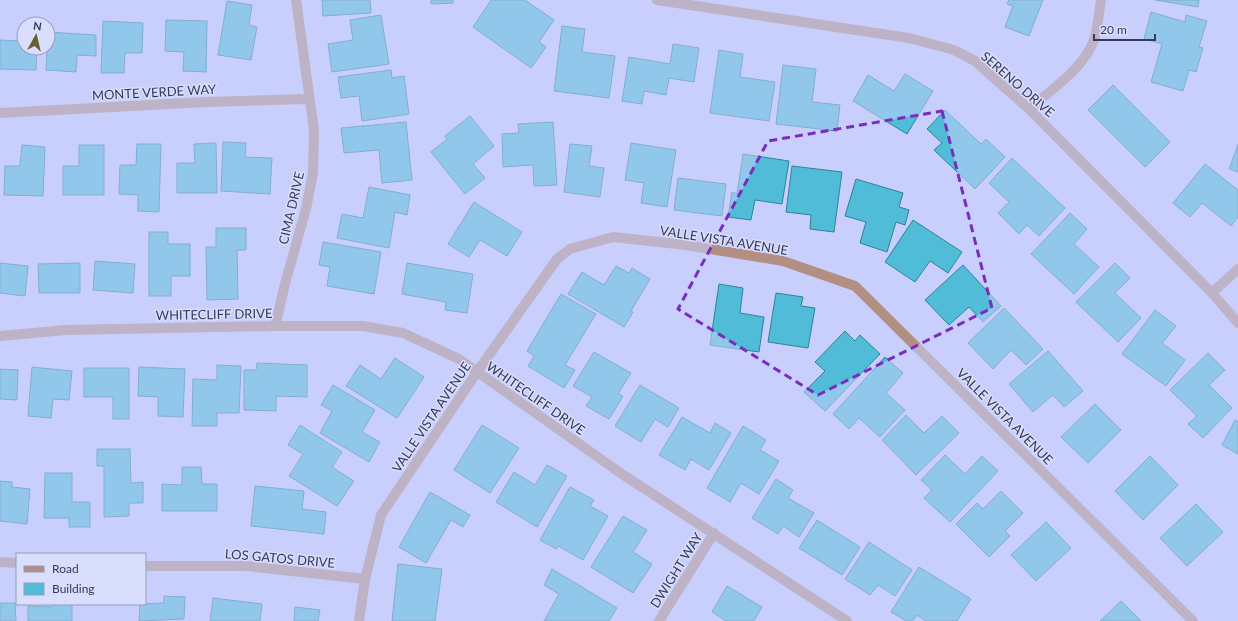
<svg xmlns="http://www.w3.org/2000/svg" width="1238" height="621" viewBox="0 0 1238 621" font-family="Lato,sans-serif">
<rect width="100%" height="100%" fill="#c8cffd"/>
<path fill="#50bcd8" stroke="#308298" d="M322,0H370L371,13L323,16Z
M431,0H453V3L431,4Z
M491,0H525L554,20L539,42L546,47L531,68L473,27Z
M1009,0H1043L1029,36L1005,27L1013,6L1007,4Z
M1155,0H1199L1198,7Z
M227,1L252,5L249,25L257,27L251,60L218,55Z
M1151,12L1185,22L1186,15L1207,21L1199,47L1203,48L1196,72L1189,70L1183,91L1151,82L1162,44L1144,39Z
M381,15L389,64L332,72L328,44L353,40L350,20Z
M166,20L207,21L206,72L183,71L184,52L165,51Z
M103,21L143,23L142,53H125L124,73H101Z
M562,26L585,29L582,52L615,56L609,98L554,91Z
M48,32L96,35V56L77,55L76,72L46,70Z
M21,33H24V48H37L36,70L0,69V40L20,41Z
M673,44L699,48L694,82L669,78L666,95L644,91L642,104L622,101L629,57L670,64Z
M719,50L743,54L740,77L775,82L769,121L710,113Z
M783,65L816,69L812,102L840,105L837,131L776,124Z
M391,70L392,78L404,76L409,114L362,121L359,96L341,98L338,77Z
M905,74L933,91L907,134L853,101L868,75L894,91Z
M1113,85L1170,142L1145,167L1088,110Z
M945,110L981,144L986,139L1005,157L975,189L934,150L942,143L927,129Z
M470,116L494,146L473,164L485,178L465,194L431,152L447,139L445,136Z
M406,122L412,180L382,183L379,150L344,153L341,128Z
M553,122L557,185L534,186L533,165L503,167L502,134L519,133L518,124Z
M223,142L246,143L245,157L272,158L270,194L221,191Z
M216,143L217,193H177V163H195L194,144Z
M631,143L676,150L667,207L641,203L644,183L625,180Z
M137,144H161L159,212L138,211V195L119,194L120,165H136Z
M570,144L592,146L589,166L604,168L600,197L564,192Z
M1238,144V172L1229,169Z
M22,145L45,147L43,196L4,195L5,166H20Z
M79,145H104V195H63V166H79Z
M743,154L789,161L782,204L755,200L751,220L728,217L732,192L737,194Z
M1012,158L1065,208L1039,236L1027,225L1019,234L998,213L1009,202L989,183Z
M1205,164L1238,190V217L1231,226L1202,203L1190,217L1173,203Z
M792,166L842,172L834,232L810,229L811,215L786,212Z
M678,178L726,184L722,216L674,210Z
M856,179L903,193L899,207L909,210L905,225L896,222L887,252L860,243L866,222L845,216Z
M369,187L410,195L407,215L395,212L389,248L337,238L342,214L363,218Z
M474,202L522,232L507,256L480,240L469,257L448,244Z
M1070,213L1087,229L1074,244L1099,267L1074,294L1031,254Z
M913,220L962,252L948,273L930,261L915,282L885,262Z
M216,228H246V250H237L238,299L207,300L206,247H216Z
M149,232H168V244H190V276H171V296H149Z
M323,242L381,252L374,294L327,286L330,267L319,265Z
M95,261L135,264L133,293L93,290Z
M0,263L28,266L25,296L0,293Z
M80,263V293H39L38,264Z
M407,263L473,274L467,313L445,310L446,302L402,294Z
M1115,263L1130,278L1115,293L1141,318L1118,342L1076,302Z
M963,265L1001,306L983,322L969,307L949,325L925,300Z
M616,266L629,273L632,268L650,279L631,311L633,312L624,327L568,294L582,272L604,285Z
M719,284L743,288L740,313L764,317L759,352L710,345Z
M776,293L803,297L801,306L815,308L808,348L768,342Z
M561,294L596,314L565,365L575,370L564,388L528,366L534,356L527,351Z
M1004,308L1043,349L1026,365L1011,350L993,369L968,343Z
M1155,310L1176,326L1162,343L1185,360L1166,386L1122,354Z
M845,331L855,341L860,335L880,354L825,411L804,392L825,371L815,362Z
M1048,351L1083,391L1064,407L1053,395L1033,412L1009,384Z
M594,352L631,373L618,394L623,396L609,419L586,406L592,397L573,386Z
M1208,353L1225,370L1209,385L1232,408L1203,438L1188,424L1197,416L1170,390Z
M885,357L903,373L886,393L905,410L880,437L859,418L849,429L833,414Z
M395,358L424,377L397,418L346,386L360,365L381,379Z
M257,363L307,365V397L276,396V411L244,410V370H256Z
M217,365L241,366L239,413H217V426H192L193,379L217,380Z
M32,367L72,371L69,400L53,399L51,418L28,416Z
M139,367L185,369L183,417L158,416V397L138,396Z
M84,368H129V419H113V397H84Z
M0,369L18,370L17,400L0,399Z
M333,385L375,410L362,432L380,442L369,462L320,433L332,411L321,405Z
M640,385L679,408L668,427L655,419L641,442L615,426Z
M1095,404L1121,430L1088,463L1061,437Z
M906,415L924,433L942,416L959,433L916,475L882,440Z
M682,417L710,433L715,423L731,433L709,470L691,459L685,470L659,455Z
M1235,420L1238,422V454L1222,445Z
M300,425L342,452L332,467L354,481L337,506L289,476L303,454L288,445Z
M482,425L519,448L490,493L454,470Z
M743,426L766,440L760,450L779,461L759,494L741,483L730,502L707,488Z
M97,449H130L131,483L143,482V503H129V516L104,517V466H97Z
M945,455L965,474L982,456L998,471L950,522L924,498L932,490L921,480Z
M1150,456L1178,485L1143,520L1115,491Z
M547,465L567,476L537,527L496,502L514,472L535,485Z
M182,467H201L202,484H217V511H162V484L182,485Z
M45,473H72V502H90V527H69V518H44Z
M776,479L793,490L788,498L814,513L799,537L783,526L778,534L752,518Z
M0,481L12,482V487L30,489L27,524L0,521Z
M255,486L304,491L302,509L326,512L324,534L251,526Z
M570,487L594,500L590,506L608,516L583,560L558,546L556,549L540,540Z
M1001,491L1023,513L1005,531L1010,536L989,557L956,524L977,503L983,509Z
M430,492L470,515L463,527L451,520L426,563L399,547Z
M1196,504L1223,532L1187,566L1160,538Z
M623,516L647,530L633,552L652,564L633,593L591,567Z
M817,520L860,547L842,575L799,548Z
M1046,522L1071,548L1036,581L1011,555Z
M869,542L912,570L895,596L878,585L870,595L845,579Z
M398,564L442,569L435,621H392Z
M919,567L971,599L957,621H926L917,615L913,621H906L891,612Z
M552,569L617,608L609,621H544L559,594L544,585Z
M727,586L762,607L754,621H726L712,612Z
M164,596L185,597L184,619L139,621L140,604L164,603Z
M213,598L262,604L260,621H210Z
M1121,601L1141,621H1100Z
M0,603H15L16,621H0Z
M51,604H72V621H28V606L51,607Z
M295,607L320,610L318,621H294Z"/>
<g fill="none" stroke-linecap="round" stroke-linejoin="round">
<path stroke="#b28e83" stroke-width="10" d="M657,0L909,38L954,50L975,61L1029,109L1212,293L1238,323
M1029,109C1052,89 1086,67 1095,37C1098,25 1099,12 1101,0
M0,113L207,102L308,99
M1212,293L1238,269
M275,326L285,284L306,209L313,173L314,130L296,0
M0,336L66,330L275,326H363L403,333L459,359L622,474L847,621
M0,562L17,563
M145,566H246L365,579
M359,621L365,579L381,515L477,372L557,259L570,249L613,237L686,245L783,261L855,286L1193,621
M659,621L714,533"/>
</g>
<path d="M0 0H1238V621H0ZM942,111L992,308L818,395L678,309L768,141Z" fill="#c8cffd" fill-opacity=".55" fill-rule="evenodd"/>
<path fill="none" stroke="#7b2cbf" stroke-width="3" stroke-dasharray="8 5" stroke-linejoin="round" d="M942,111L992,308L818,395L678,309L768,141Z"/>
<g text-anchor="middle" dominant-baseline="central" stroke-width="3" stroke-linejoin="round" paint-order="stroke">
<g font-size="13" fill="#363958" stroke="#d9defc">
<text transform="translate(1018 84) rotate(41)">SERENO DRIVE</text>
<text transform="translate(154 92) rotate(-3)">MONTE VERDE WAY</text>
<text transform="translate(291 208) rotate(-77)">CIMA DRIVE</text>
<text transform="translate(724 240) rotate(9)">VALLE VISTA AVENUE</text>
<text transform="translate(214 314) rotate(-1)">WHITECLIFF DRIVE</text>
<text transform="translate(536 398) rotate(35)">WHITECLIFF DRIVE</text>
<text transform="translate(1005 416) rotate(45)">VALLE VISTA AVENUE</text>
<text transform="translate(431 417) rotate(-56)">VALLE VISTA AVENUE</text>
<text transform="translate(280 558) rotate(5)">LOS GATOS DRIVE</text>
<text transform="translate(676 570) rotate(-58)">DWIGHT WAY</text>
</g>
</g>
<rect x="16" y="553" width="130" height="52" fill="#d9defc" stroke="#989cba"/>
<rect x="24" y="566" width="20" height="6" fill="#b28e83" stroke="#989cba"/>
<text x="52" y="573" font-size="12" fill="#363958">Road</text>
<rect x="24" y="583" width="20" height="12" fill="#50bcd8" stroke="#989cba"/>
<text x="52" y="593" font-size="12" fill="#363958">Building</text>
<g transform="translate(36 36) rotate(8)"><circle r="19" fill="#d9defc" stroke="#989cba"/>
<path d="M0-3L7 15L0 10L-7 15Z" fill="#6a602d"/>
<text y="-6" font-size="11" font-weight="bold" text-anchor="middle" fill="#363958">N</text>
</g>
<path d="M1094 34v6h61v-6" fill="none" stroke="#363958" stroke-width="2"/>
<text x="1100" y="34" font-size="12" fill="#363958" stroke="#d9defc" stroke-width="3" paint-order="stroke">20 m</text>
</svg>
